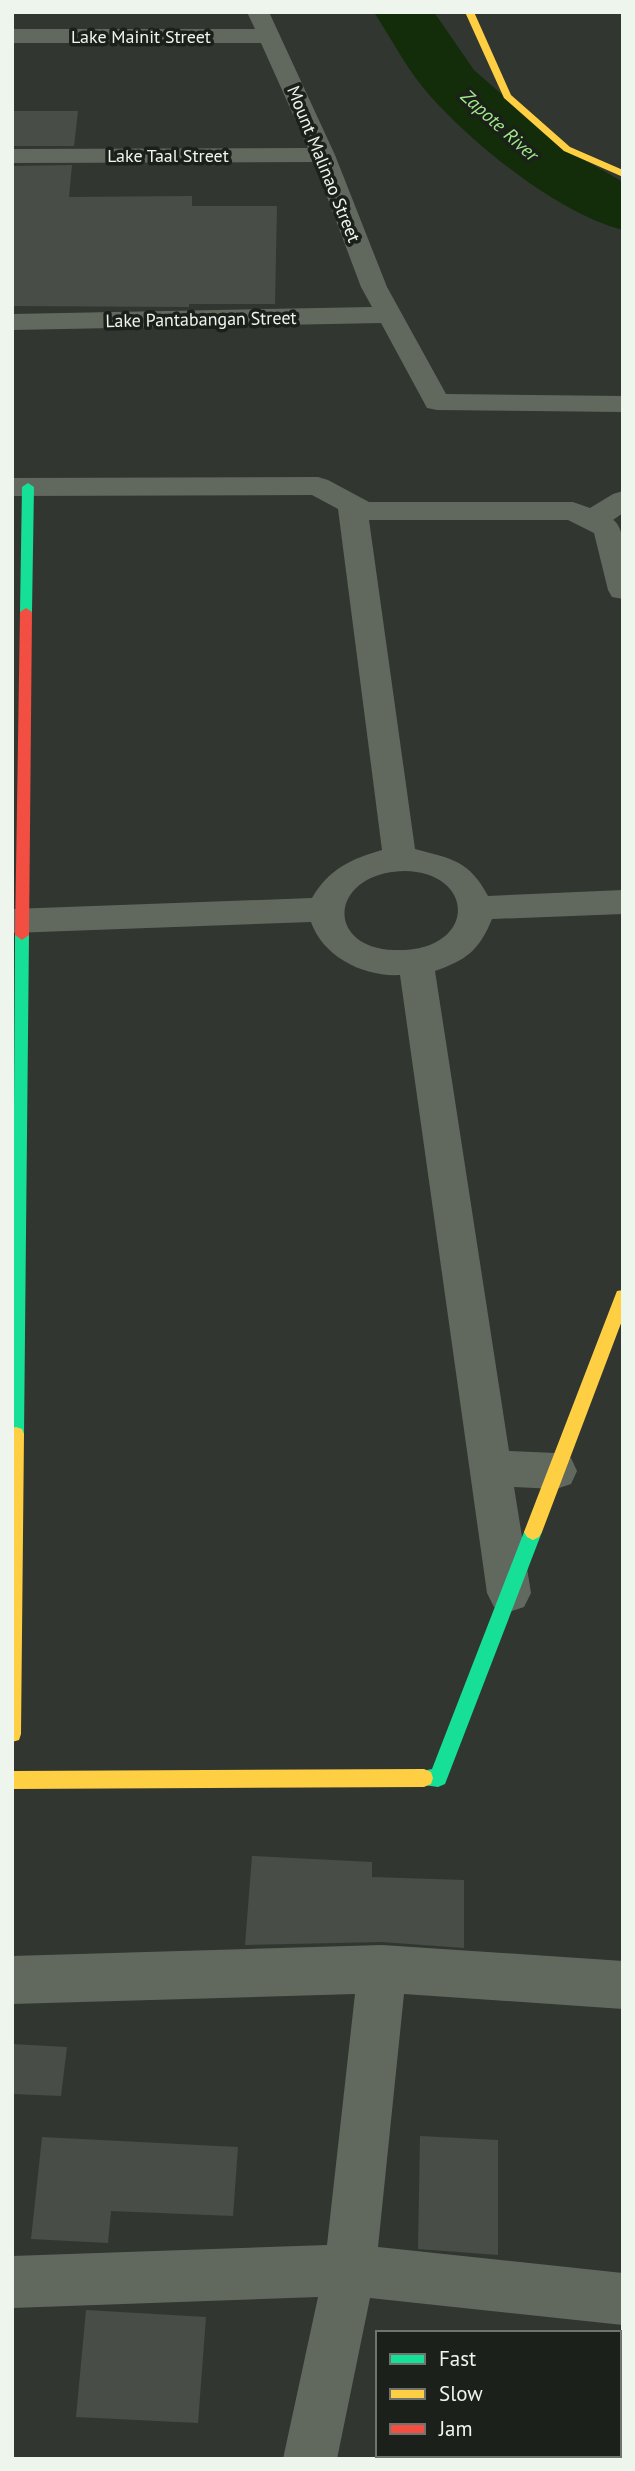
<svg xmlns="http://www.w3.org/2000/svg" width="635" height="2471" viewBox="0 0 635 2471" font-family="'PT Sans',sans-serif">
<rect width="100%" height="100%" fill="#313730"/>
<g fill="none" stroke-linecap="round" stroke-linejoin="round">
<path fill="#132d0a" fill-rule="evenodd" d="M374,12H434L474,70L562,147L623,182V230C559,214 475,146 431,97C409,73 392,40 374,12Z"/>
</g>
<path fill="#484d47" d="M12,111H78L74,146H12Z
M72,165L69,197L192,196V206H277L275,304H189V307L12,306V166Z
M252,1856L372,1862V1877L464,1880V1948L382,1942L245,1945Z
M12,2044L67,2047L61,2096L12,2094Z
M420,2136L498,2140V2255L418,2249Z
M42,2137L238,2147L233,2216L111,2211L108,2243L31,2239Z
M86,2310L206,2317L198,2423L76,2417Z"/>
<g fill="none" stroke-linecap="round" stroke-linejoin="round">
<path fill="#61695f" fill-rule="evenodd" d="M247,12H269L335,155L387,287L446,394L623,396V412L437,410L427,408L381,323L12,330V314L372,307L361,287L314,162L12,163V149L308,148L261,43H12V29H255Z
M318,477L328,480L369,502H573L590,508L613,494L623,491V513L613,520C629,529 623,580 623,599L612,597L608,590L594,533L568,520H369L415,849C452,859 469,860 488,896L623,890V914L492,919C479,951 466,960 435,971L509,1451L556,1453L571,1458L577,1471L571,1484L556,1489L514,1487L531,1593L524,1607L509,1612L494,1607L487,1593L400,975C364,977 323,957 311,922L12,933V909L312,898C329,869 351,859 382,850L338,509L312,495L12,496V478ZM404,871C478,872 477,953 394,950C324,948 329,873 404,871Z
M382,1945L623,1961V2009L404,1994L378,2247L623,2273V2325L370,2298L337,2459H283L318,2297L12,2308V2256L327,2245L355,1994L12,2004V1956Z"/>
<path fill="#16e098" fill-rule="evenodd" d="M28,483L34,487L32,612L26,616L20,612L22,487Z
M22,930L29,935L24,1434L22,1439L12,1440L15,935Z
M533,1524L539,1527L542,1532L445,1784L438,1787L417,1784L415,1778L417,1772L432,1769L524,1532L527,1527Z"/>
<path fill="#ffcf43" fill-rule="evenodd" d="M465,12H474L511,95L570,147L623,170V177L564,151L504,98Z
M623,1290V1318L542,1532L539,1537L533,1540L527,1537L524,1532L615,1296L617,1291Z
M16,1427L22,1429L24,1434L21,1734L19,1740L12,1742V1428Z
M424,1769L431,1772L433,1778L431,1784L424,1787L12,1789V1771Z"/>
<path fill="#f24e42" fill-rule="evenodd" d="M26,608L32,612L29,935L22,940L15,935L20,612Z"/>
</g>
<g text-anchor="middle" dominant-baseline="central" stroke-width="7" stroke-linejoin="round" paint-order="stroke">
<g font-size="18" fill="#eef5ed" stroke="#1b201a">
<text x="141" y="36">Lake Mainit Street</text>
<text x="168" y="155">Lake Taal Street</text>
<text transform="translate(324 164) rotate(68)">Mount Malinao Street</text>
<text transform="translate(201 319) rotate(-1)">Lake Pantabangan Street</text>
</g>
<g font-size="19" font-style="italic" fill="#9fe988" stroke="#1b201a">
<text transform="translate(500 125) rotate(42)">Zapote River</text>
</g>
</g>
<rect width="635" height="2471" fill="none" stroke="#eef5ed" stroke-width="28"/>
<rect x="376" y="2331" width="245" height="126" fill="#1b201a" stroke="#6f756e" stroke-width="2"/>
<rect x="390" y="2354" width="35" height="10" fill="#16e098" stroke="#6f756e" stroke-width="2"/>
<text x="439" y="2366" font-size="21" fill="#eef5ed">Fast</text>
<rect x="390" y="2389" width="35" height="10" fill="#ffcf43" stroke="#6f756e" stroke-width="2"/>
<text x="439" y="2401" font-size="21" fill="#eef5ed">Slow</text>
<rect x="390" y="2424" width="35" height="10" fill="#f24e42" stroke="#6f756e" stroke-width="2"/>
<text x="439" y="2436" font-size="21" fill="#eef5ed">Jam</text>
</svg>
